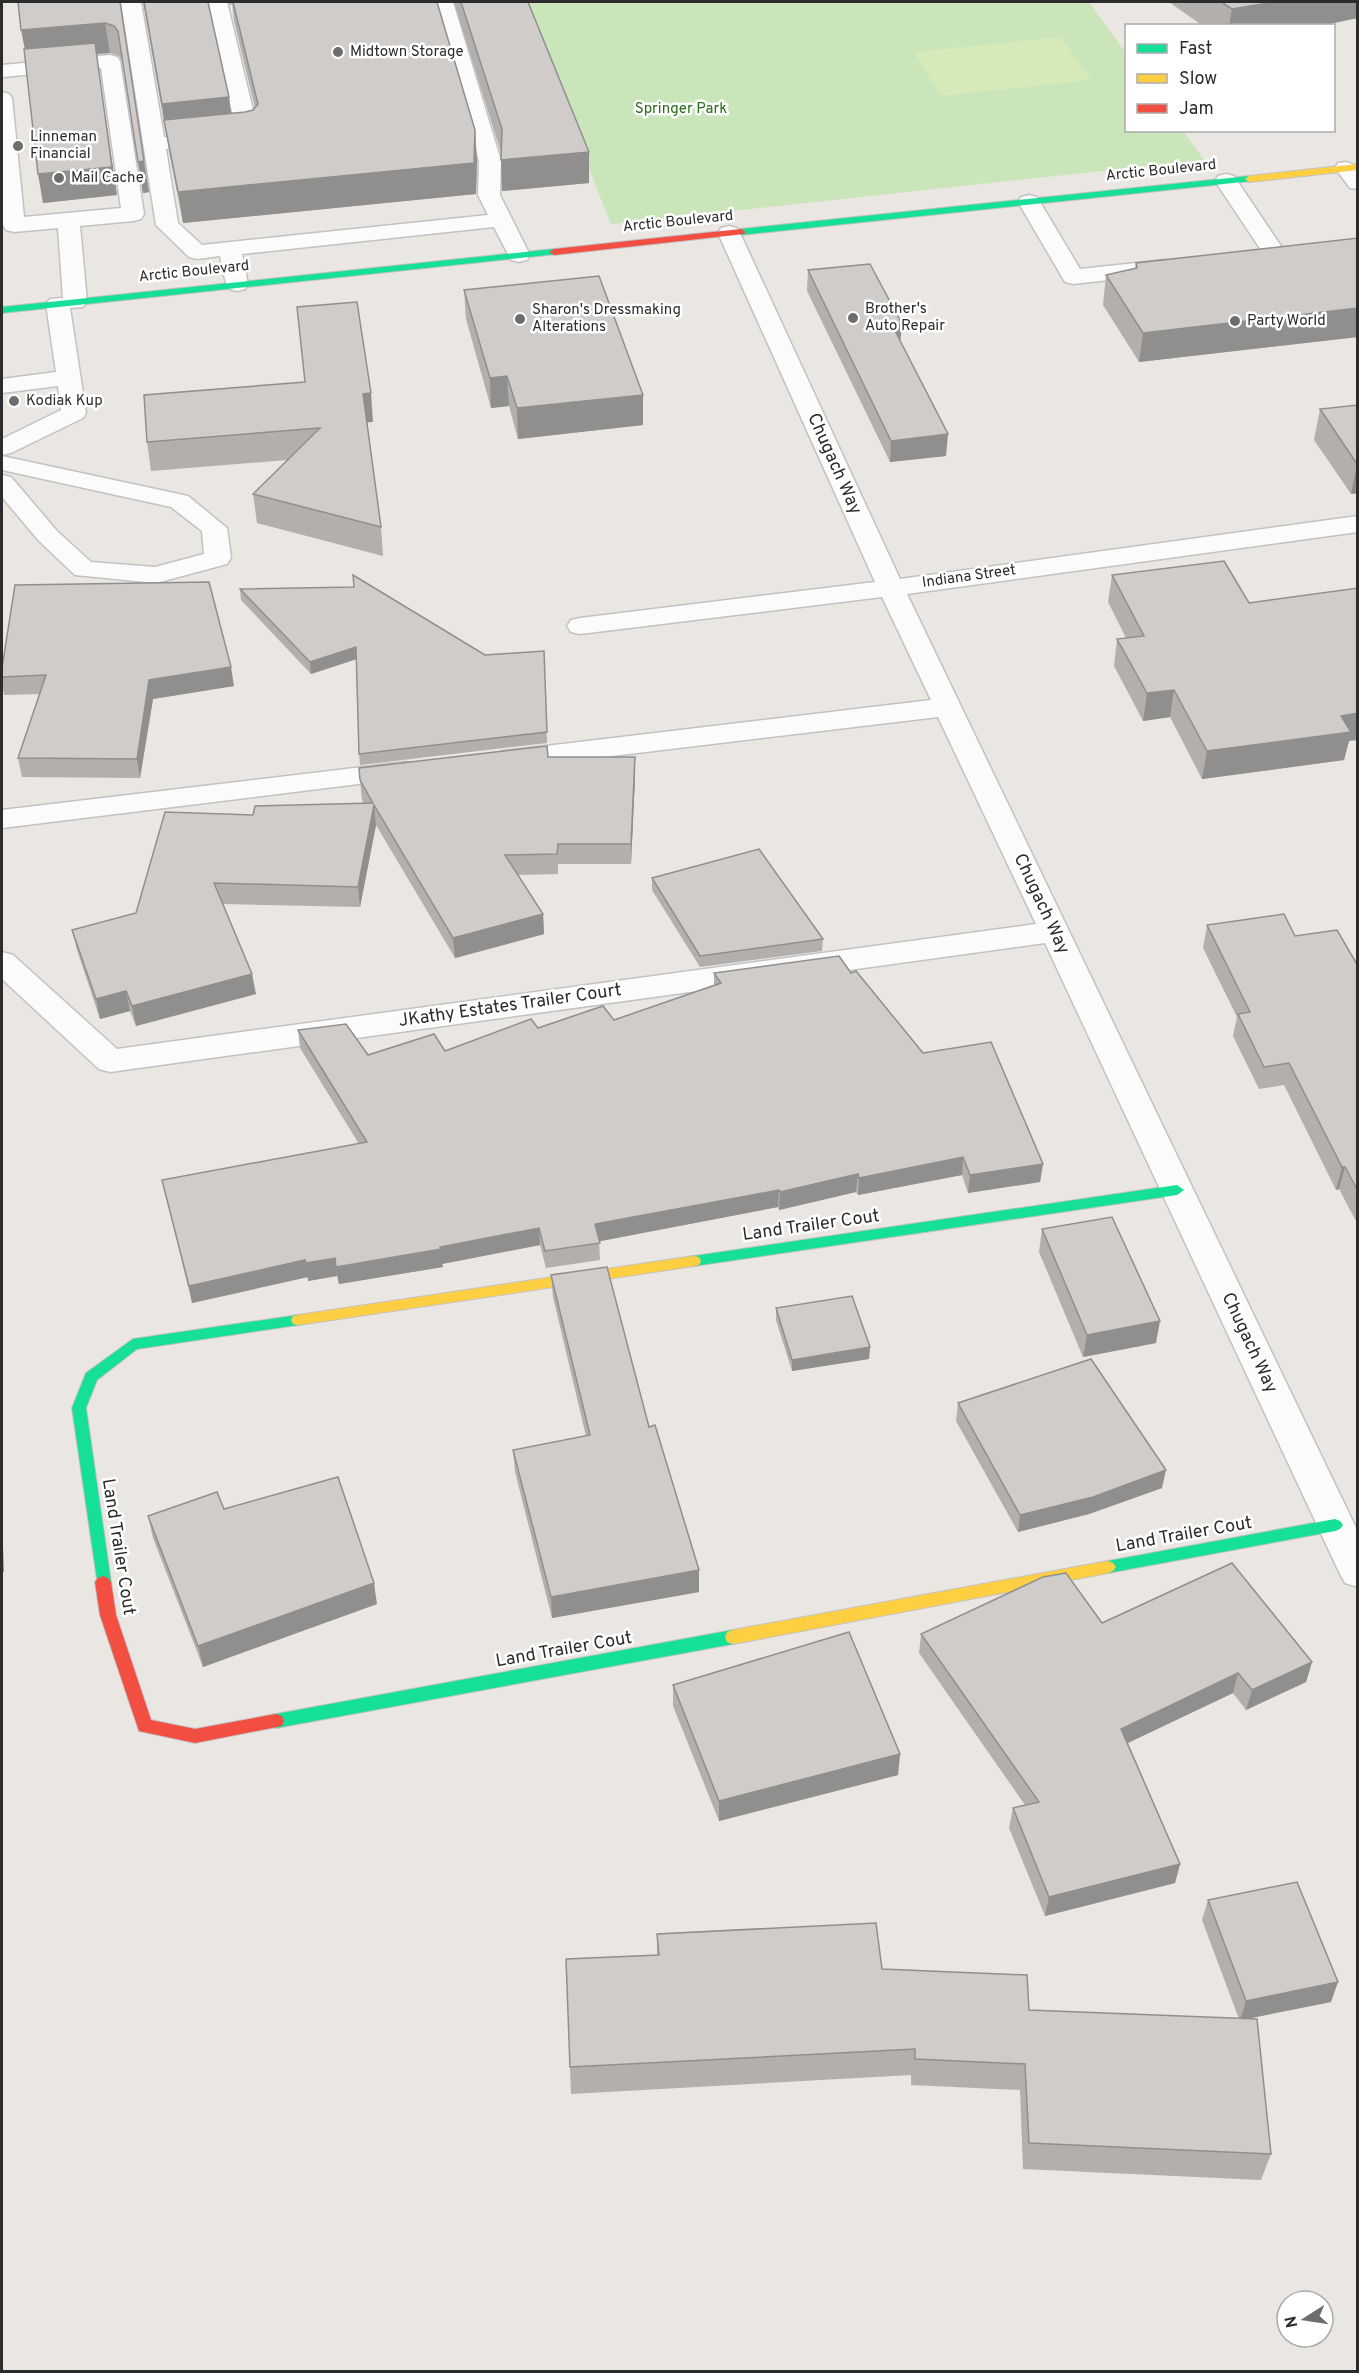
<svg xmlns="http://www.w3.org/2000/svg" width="1359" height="2373" viewBox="0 0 1359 2373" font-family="Overpass,sans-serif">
<rect width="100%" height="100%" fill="#eae6e2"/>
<path fill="#cbe5bb" d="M522,2H1089L1126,53V130L1183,131L1204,160L611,224Z"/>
<path fill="#d6e9b9" d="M1061,37L1091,80L941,96L914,52Z"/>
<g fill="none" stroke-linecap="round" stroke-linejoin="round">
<defs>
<path id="lane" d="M121,2H141L164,137H185L188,142L185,147L166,149L178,223L202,245L488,215L478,195L479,161L433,2H453L501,161L500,195L530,255L527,260L519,262L511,260L494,227L242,254L248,284L245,289L237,291L229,289L226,284L220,256L197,259L189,257L156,225Z
M207,2H227L259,135L255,139L225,143L218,141L214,137L218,133L236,130Z
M110,55L117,57L120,61L144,214L141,219L133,221L80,226L87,302L83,307L70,308L86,413L83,418L11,453L2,455V439L61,410L58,386L2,393V379L56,372L46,304L50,299L63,298L58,228L14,232L6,230L3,225L2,92L9,94L12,98L24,217L121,208L101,68L2,77V65Z
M1346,162C1359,165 1358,176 1358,189L1350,188L1335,168L1338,163Z
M1226,174L1234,176L1287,255L1284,260L1242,266L1234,264L1231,259L1234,254L1261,250L1215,181L1218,176Z
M1029,195L1037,197L1040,202L1080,269L1164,260L1172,262L1175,267L1172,272L1164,274L1073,284L1065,282L1018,202L1021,197Z
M2,456L188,496L227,528L231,558L227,564L156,583L75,575L39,541L2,497V475L11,477L57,531L91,562L155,567L204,554L202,531L171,507L2,470Z"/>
<path id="street" d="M729,226L737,228L740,233L900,579L1358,516V532L907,594L1358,1532V1587L1345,1583L1339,1572L1045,943L110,1072L99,1069L2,979V952L13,955L117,1049L1036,924L938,717L504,769L494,766L490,760L494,754L504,751L931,700L882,597L580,634L571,632L567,626L571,620L580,618L875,582L718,233L721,228Z
M405,762L415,765L419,771L415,777L2,828V810Z"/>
<path id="fast" d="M1249,176L1252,177V181L741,235L736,232L741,229Z
M554,249L557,250V254L2,313V307Z
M1177,1185L1184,1190L1177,1195L694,1266L689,1265L687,1261L689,1257L694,1256Z
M298,1315L303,1316L305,1320L303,1324L298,1325L137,1349L97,1380L86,1408L111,1582L108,1586L103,1588L98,1586L72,1408L86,1373L133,1339Z
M1335,1519L1340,1521L1343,1525L1340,1529L1335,1531L1108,1573L1103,1571L1100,1567L1103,1563L1108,1561Z
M733,1630L739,1632L741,1637L739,1642L733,1644L276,1728L270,1726L268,1721L270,1716L276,1714Z"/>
<path id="slow" d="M1358,164V170L1249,182L1245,179L1249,176Z
M694,1256L699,1257L701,1261L699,1265L694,1266L298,1325L293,1324L291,1320L293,1316L298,1315Z
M1108,1561L1113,1563L1116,1567L1113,1571L1108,1573L733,1644L727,1642L725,1637L727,1632L733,1630Z"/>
<path id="jam" d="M741,229L746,232L744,234L554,255L549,252L554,249Z
M103,1576L108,1578L111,1582L116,1615L151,1720L195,1729L276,1714L282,1716L284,1721L282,1726L195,1743L139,1731L100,1615L95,1582L98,1578Z"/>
</defs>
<use href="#lane" stroke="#c3c2c3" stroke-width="3"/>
<use href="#street" stroke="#c3c2c3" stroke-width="3"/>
<use href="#fast" stroke="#c3c2c3" stroke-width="2"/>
<use href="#slow" stroke="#c3c2c3" stroke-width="2"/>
<use href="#jam" stroke="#c3c2c3" stroke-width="2"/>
<use href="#lane" fill="#fcfbfb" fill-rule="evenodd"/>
<use href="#street" fill="#fcfbfb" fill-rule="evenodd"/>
<use href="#fast" fill="#16e098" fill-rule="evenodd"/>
<use href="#slow" fill="#ffcf43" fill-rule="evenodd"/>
<use href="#jam" fill="#f24e42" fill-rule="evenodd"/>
</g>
<path fill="#b2afad" d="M120,2L149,192L143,193L122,61L119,56L110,53L96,54L117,195L43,203L25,49Z
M141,2H208L229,97L231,114L245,112L253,110L255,108L234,21L232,4L230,5L228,2H437L475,130L477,161L476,194L183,223L169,151L143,2Z
M454,2H528L589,152V183L502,191L501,153Z
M1169,2H1358L1320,26H1203Z
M1358,238V337L1139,362L1103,305L1106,275L1135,269L1136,263Z
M808,270L900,341L946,456L890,462L807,291Z
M464,290L643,395V425L518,439L509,406L491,408L466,319Z
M1358,405V493L1351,494L1314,440L1320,409Z
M367,422L381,527L383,556L257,523L253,494L288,460L151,471L147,442L373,422Z
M1112,575L1249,603L1349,741L1344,760L1202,779L1170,717L1143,721L1114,666L1117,639L1126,638L1108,602Z
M240,589L485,655L544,651L547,743L360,765L359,754L356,659L311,674L241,600Z
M2,668L234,686L153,699L140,778L22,777L18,758L40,694L4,695L2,683Z
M548,757H635V777L631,864H558V874L518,875L543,914L544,934L455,958L376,825L360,907L223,904L256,994L136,1026L130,1011L100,1019L77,950L72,930L136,913L253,815L364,804L362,800L360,780Z
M652,878L823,939L822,951L700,967L652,890Z
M1207,925L1295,936L1358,966V1225L1339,1189L1336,1190L1284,1085L1259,1089L1233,1036L1237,1017L1203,948Z
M714,973H851L923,1053L1043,1164L1040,1182L968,1193L962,1175L858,1195L856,1192L779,1210L778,1207L599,1241L600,1260L546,1268L540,1245L442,1264L443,1267L339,1284L337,1276L308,1281V1277L192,1303L162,1180L359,1144L300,1048L298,1030L368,1055L445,1051L538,1028L614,1020L714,985Z
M1042,1229L1156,1343L1083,1357L1039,1252Z
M551,1275L649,1427L699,1570V1592L552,1618L515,1472L513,1450L586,1436L553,1297Z
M776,1308L870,1347L869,1359L792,1371L776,1320Z
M958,1403L1162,1488L1089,1514L1018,1532L956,1421Z
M224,1509L377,1604L203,1667L153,1538L148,1516Z
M1102,1623L1312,1662L1306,1682L1246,1710L1233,1693L1128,1743L1180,1864L1175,1883L1045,1916L1009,1828L1013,1808L1025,1805L919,1653L921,1634Z
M673,1685L900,1754L898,1775L719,1821L673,1706Z
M1208,1900L1331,2002L1247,2019L1271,2154L1261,2180L1023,2169L1020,2090L911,2085V2075L571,2094L570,2067L657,1955V1934L882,1969L1029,2010L1239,2019L1202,1920Z"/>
<path fill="#918f8d" d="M1274,2H1358V18L1320,26H1229L1232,9Z
M105,23L110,53L96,54L117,195L43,203L38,174L27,60L21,30Z
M229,97L233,128L164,120L166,135L162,104Z
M475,130L477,161L476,194L183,223L178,192Z
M589,152V183L502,191L501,160Z
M144,161L149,192L143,193L138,162Z
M1358,308V337L1139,362L1143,333Z
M902,324L900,345L892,325Z
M507,376L509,406L491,408L490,378Z
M371,393L373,422H366L363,394Z
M643,395V425L518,439L517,408Z
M948,434L946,456L890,462L891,441Z
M1357,464L1358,493L1351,494Z
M356,647L357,659L311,674L310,662Z
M231,667L234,686L153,699L140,778L137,759L149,680Z
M1174,690L1170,717L1143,721L1147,693Z
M1358,713V740L1349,741L1344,760L1202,779L1207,751L1341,716Z
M635,757V777L631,864V844Z
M374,805L376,825L360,907L358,887Z
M543,914L544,934L455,958L453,938Z
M252,974L256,994L136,1026L132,1006Z
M126,991L130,1011L100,1019L96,999Z
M963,1157L962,1175L858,1195L859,1178Z
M1043,1164L1040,1182L968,1193L970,1175Z
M1342,1167H1345L1339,1189L1336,1190Z
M858,1174L856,1192L779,1210L780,1192Z
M779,1190L778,1207L596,1242L595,1224Z
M539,1228L540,1245L442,1264L443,1267L339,1284L336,1267Z
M335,1258L337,1276L308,1281L306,1263Z
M305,1260L308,1277L192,1303L189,1286Z
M1160,1321L1156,1343L1083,1357L1087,1335Z
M870,1347L869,1359L792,1371V1360Z
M1166,1470L1162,1488L1089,1514L1018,1532L1020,1515Z
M2,1517L4,1572H2Z
M699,1570V1592L552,1618L551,1597Z
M374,1583L377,1604L203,1667L198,1646Z
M1312,1662L1306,1682L1246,1710L1252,1690Z
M1238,1673L1233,1693L1117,1748L1121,1729Z
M900,1754L898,1775L719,1821V1801Z
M1180,1864L1175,1883L1045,1916L1049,1897Z
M1338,1982L1331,2002L1240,2020L1246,2001Z"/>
<path fill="#cfccc9" stroke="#918f8d" stroke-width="1.5" d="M18,2H120L144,161L138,162L118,31L114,26L105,23L21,30Z
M144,2H208L229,97L162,104Z
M233,2H437L475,130L474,163L178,192L164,120L245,112L253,110L258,104Z
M461,2H528L589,152L501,160L502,129Z
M1221,2H1274L1232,9Z
M95,43L112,167L38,174L24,49Z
M1358,238V308L1143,333L1106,275L1137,268L1136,263Z
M870,264L902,324L892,325L948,434L891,441L808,270Z
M599,276L643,395L517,408L507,376L490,378L464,290Z
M357,302L371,393L363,394L381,527L253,494L320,428L147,442L144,395L305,382L297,307Z
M1358,405V464H1357L1320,409Z
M1224,561L1249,603L1358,588V713L1341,716L1351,732L1207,751L1174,690L1147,693L1117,639L1144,636L1112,575Z
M353,575L485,655L544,651L547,732L359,754L356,647L310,662L240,589L354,587Z
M209,582L231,667L149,680L137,759L18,758L46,675L2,677V668L15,585Z
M547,746L548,757H635L631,844H558L557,854L505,855L543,914L453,938L374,805L358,887L214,883L252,974L132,1006L126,991L96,999L72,930L136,913L165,812L253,815L255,806L373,803L360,780L359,768Z
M759,849L823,939L700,956L652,878Z
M1284,914L1295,936L1337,930L1358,966V1191L1345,1167H1342L1289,1063L1264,1067L1238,1014L1250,1012L1207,925Z
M839,956L851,973L856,971L923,1053L991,1042L1043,1164L970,1175L963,1157L859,1178L858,1174L780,1192L779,1190L595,1224L600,1243L545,1251L539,1228L440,1247L441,1249L336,1267L335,1258L306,1263L305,1260L189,1286L162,1180L367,1142L298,1030L346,1024L368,1055L434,1034L445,1051L531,1019L538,1028L603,1006L614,1020L721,983L714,973Z
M1112,1217L1160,1321L1087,1335L1042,1229Z
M607,1267L649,1427L655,1425L699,1570L551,1597L513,1450L590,1435L551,1275Z
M852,1296L870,1347L792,1360L776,1308Z
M1091,1359L1166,1470L1093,1497L1020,1515L958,1403Z
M338,1477L374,1583L198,1646L148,1516L217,1492L224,1509Z
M1232,1563L1312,1662L1252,1690L1238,1673L1121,1729L1180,1864L1049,1897L1013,1808L1039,1802L921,1634L1043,1577L1066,1573L1102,1623Z
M849,1632L900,1754L719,1801L673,1685Z
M1297,1882L1338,1982L1246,2001L1208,1900Z
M876,1923L882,1969L1027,1975L1029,2010L1257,2019L1271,2154L1029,2143L1025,2064L915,2059V2049L570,2067L566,1959L659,1955L657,1934Z"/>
<g fill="#6e6d6c" stroke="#fff" stroke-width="2">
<circle cx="338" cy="52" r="6"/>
<circle cx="18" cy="146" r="6"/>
<circle cx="59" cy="178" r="6"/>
<circle cx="853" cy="318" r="6"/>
<circle cx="520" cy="319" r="6"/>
<circle cx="1235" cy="321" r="6"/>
<circle cx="14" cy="401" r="6"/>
</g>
<g text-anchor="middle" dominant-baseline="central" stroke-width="5" stroke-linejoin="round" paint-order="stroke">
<g font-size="15" fill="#2c2c2c" stroke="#fff" text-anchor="start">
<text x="350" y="52">Midtown Storage</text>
<text x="30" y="137">Linneman<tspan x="30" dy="17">Financial</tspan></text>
<text x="71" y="178">Mail Cache</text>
<text x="865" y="309">Brother's<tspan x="865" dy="17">Auto Repair</tspan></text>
<text x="532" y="310">Sharon's Dressmaking<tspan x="532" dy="17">Alterations</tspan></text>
<text x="1247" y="321">Party World</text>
<text x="26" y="401">Kodiak Kup</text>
</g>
<g font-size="15" fill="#296b1a" stroke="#fff">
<text x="681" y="109">Springer Park</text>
</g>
<g font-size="15" fill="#2c2c2c" stroke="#fff">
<text transform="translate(1161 171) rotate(-6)">Arctic Boulevard</text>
<text transform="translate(678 222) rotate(-6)">Arctic Boulevard</text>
<text transform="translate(194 272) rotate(-6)">Arctic Boulevard</text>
<text transform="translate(969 577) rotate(-8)">Indiana Street</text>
</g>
<g font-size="18" fill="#2c2c2c" stroke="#fff">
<text transform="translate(834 464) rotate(66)">Chugach Way</text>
<text transform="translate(1041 904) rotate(65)">Chugach Way</text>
<text transform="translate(510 1006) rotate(-8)">JKathy Estates Trailer Court</text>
<text transform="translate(811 1226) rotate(-8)">Land Trailer Cout</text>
<text transform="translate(1249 1343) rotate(65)">Chugach Way</text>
<text transform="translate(1184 1535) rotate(-10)">Land Trailer Cout</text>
<text transform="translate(118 1547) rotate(81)">Land Trailer Cout</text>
<text transform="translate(564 1650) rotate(-10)">Land Trailer Cout</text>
</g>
</g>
<rect width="1359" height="2373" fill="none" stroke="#2c2c2c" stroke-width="6"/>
<rect x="1125" y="24" width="210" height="108" fill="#ffffff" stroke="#ababab" stroke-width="1.5"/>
<rect x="1137" y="44" width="30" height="9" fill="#16e098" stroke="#ababab" stroke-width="1.5"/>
<text x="1179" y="54" font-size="18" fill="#2c2c2c">Fast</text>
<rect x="1137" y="74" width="30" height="9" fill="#ffcf43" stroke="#ababab" stroke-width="1.5"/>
<text x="1179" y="84" font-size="18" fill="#2c2c2c">Slow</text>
<rect x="1137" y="104" width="30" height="9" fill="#f24e42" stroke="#ababab" stroke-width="1.5"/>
<text x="1179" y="114" font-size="18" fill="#2c2c2c">Jam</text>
<g transform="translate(1305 2319) rotate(258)"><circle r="28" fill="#ffffff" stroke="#ababab" stroke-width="1.5"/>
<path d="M0-4.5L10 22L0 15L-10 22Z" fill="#6e6d6c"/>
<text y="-9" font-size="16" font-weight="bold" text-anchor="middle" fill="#2c2c2c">N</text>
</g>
</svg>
